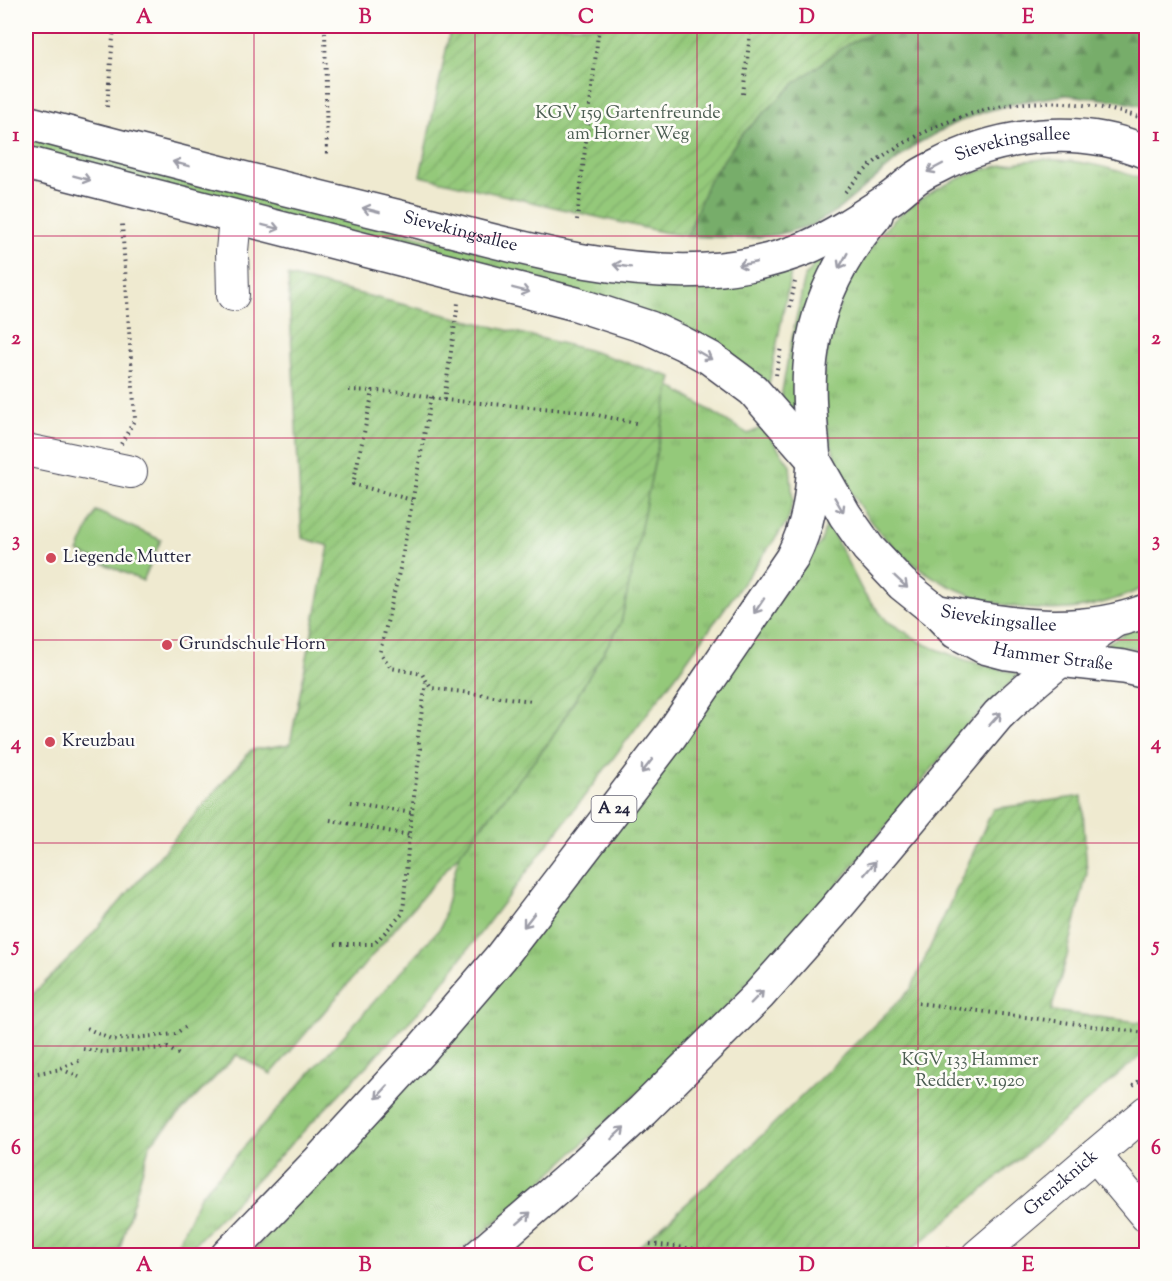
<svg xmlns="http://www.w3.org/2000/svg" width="1172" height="1281" viewBox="0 0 1172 1281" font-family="'Sorts Mill Goudy',serif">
<defs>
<pattern id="grass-tufts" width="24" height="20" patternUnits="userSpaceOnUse" patternTransform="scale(1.5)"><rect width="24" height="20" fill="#94c97a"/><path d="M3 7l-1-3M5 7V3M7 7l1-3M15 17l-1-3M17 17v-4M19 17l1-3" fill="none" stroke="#7fac6a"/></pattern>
<pattern id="forest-firs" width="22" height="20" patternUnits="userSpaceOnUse" patternTransform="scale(1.5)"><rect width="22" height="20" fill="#77ad6a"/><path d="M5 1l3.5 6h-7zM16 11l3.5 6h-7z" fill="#618c58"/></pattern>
<pattern id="garden-furrows" width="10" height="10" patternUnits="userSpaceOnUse" patternTransform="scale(1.5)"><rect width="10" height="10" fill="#94c97a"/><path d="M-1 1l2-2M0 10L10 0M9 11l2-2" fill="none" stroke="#7fac6a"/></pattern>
</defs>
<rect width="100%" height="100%" fill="#fdfcf7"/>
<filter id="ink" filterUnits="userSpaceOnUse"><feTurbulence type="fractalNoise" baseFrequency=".0167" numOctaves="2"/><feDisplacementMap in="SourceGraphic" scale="12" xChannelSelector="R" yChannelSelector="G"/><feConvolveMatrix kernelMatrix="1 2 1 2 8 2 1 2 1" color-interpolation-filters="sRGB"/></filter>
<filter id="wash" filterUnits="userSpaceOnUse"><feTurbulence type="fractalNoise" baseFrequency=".008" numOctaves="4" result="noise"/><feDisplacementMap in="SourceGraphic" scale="24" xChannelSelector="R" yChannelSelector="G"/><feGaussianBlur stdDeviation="1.35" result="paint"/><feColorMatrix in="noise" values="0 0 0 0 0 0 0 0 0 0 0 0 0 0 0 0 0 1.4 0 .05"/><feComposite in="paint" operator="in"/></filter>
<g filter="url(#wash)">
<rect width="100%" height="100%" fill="#efead0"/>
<path fill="url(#grass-tufts)" stroke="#5b765a" stroke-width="1.5" d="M26,135L433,240L792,267L769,384L746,366L26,153Z
M1043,159C1083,161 1109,166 1146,181V587C1121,598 1096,607 1068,609C939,619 824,517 823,386C823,377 825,368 826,359C827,350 828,341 830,332C832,324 836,315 839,307C842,298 844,289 849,281C853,273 859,266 864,259C869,251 873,243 879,236C921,187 979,165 1043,159Z
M832,252L794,408L785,410L780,403L787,363L805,276L811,271L813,259Z
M670,386L748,434L763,427L790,465L793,501L788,521L677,674L428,1002L184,1255L172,1256L200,1196L441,927L459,854L550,741L621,623Z
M827,522L864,594L887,621L926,645L965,660L1019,674L967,725L893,818L838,884L727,1006L673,1060L521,1201L456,1255L250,1256L807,561L821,542Z
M1146,620V650L1126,647H1109L1108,643Z"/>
<path fill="url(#forest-firs)" stroke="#4c6852" stroke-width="1.5" d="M889,26H1146V107L1119,101L1067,95L1020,102L984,112L953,124L915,145L839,209L813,225L776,235L749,238L687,236L708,182L741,135L795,83L849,43Z"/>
<path fill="url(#garden-furrows)" stroke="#5b765a" stroke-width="1.5" d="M451,26H889L849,43L795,83L741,135L708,182L687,236L662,232L420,176Z
M288,276L588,350L672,377L621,623L550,741L459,854L271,1074L237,1055L150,1144L118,1255H26V1001L82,946L251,750L290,744L329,546L302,538Z
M1082,796L1087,873L1067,956L1051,1011L1146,1023V1051L906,1255H629L750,1147L911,989L993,809Z"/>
<path fill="#94c97a" stroke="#5b765a" stroke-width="1.5" d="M96,511L161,540L143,581L78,552Z"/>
</g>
<g filter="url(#ink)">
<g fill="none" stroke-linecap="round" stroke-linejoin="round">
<defs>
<g id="minor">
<path d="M233,295L232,251L235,218"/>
<path d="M26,450L131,472"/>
<path d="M1095,1155L1146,1216"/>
<path id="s1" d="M977,1256L1095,1155L1146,1112"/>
</g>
<g id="major">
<path id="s2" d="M26,122C153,156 280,188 408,219C508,244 617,279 721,269C748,266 781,258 806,248C835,235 862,217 888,200C896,195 903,188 911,182C918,176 927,171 936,167C1000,133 1079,124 1146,152"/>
<path id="s3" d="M26,163L576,304L650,328L682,343L710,358L753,390L814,460L845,515L868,548L902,584L937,612L956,632L984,647L1007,653L1059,660L1124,667L1146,672"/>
<path d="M814,460C811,424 806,386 812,350C819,299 843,254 876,215"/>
<path id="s4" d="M939,612C1011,625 1076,637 1146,611"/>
</g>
<path id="highway" d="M227,1256L319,1161L422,1049L501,957L671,735L792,558C809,524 812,498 814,460
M479,1256L575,1173L643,1110L759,995L832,913L998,715C1034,680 1073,649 1114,621"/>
</defs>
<use href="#minor" stroke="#414051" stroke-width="34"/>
<use href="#major" stroke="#414051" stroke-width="36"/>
<use href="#highway" stroke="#414051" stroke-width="36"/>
<path stroke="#414051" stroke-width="4" stroke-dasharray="1.5 4.5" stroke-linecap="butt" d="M325,26L327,158
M743,94L751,26
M107,107L114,26
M845,192C853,183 861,174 870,166C886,152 906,142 925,132C1001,95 1067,95 1146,119
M577,220L599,26
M790,307L795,282
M776,375L781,347
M349,390L373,391
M431,397L401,564L380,652L391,668L422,674L431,688L532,701
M444,400L458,303
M121,444L135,419L122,224
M412,500L353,484L373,391L405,392L444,400L578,411L636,423
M350,802L412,813
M330,820L409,835
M335,944H374L403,913L409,835L420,749L418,737L426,682
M918,1003L1146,1033
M87,1028L111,1040L175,1034L185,1027
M83,1049L103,1052L168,1048L181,1056
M61,1068L81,1060
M26,1075L61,1069L79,1077
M1133,1086L1146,1075
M650,1244L760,1256
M939,1256L951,1245"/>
<use href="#minor" stroke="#fff" stroke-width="32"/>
<use href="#major" stroke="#fff" stroke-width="33"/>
<use href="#highway" stroke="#fff" stroke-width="33"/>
</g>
<defs><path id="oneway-shaft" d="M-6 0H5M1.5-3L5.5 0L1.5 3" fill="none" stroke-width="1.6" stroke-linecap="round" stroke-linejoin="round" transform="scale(1.5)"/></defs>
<g stroke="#9c9ca7">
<use href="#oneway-shaft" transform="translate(181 164) rotate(-165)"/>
<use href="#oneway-shaft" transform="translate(935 168) rotate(152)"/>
<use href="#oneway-shaft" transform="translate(82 178) rotate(15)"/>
<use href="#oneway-shaft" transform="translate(371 210) rotate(-166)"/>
<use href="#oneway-shaft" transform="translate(271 227) rotate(14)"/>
<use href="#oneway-shaft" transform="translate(843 261) rotate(119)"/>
<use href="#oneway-shaft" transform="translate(747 264) rotate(169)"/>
<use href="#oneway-shaft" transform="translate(622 266) rotate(-171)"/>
<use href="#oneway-shaft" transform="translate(521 290) rotate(14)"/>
<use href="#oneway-shaft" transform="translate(704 355) rotate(30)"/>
<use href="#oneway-shaft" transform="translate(839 505) rotate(60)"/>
<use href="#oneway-shaft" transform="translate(901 582) rotate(43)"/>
<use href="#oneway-shaft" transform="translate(759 606) rotate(124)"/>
<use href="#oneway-shaft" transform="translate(995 719) rotate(-48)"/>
<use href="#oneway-shaft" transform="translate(647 766) rotate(128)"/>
<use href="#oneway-shaft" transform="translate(870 868) rotate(-50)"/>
<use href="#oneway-shaft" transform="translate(529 920) rotate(128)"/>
<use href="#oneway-shaft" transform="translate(757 997) rotate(-46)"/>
<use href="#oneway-shaft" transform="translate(382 1092) rotate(133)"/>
<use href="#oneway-shaft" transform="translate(618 1133) rotate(-43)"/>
<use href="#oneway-shaft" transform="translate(524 1218) rotate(-41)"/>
</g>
</g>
<path fill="none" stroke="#c2185b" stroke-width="1.5" stroke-opacity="0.55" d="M254,26V1256M475,26V1256M697,26V1256M918,26V1256M26,236H1146M26,438H1146M26,640H1146M26,843H1146M26,1046H1146"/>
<g fill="#d1495b" stroke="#fdfcf7" stroke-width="2">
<circle cx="51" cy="558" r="6"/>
<circle cx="167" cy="645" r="6"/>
<circle cx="50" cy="742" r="6"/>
</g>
<g text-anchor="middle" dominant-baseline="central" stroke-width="5" stroke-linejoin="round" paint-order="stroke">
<rect fill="#fdfcf7" stroke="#646373" stroke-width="1.5" x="591.5" y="796" width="45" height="26" rx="4.5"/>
<g font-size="16" font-weight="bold" fill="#22223b">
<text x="614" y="809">A 24</text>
</g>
<g font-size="18" fill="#4a5c51" stroke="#fdfcf7">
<text x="628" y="114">KGV 159 Gartenfreunde<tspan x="628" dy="21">am Horner Weg</tspan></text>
<text x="970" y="1061">KGV 133 Hammer<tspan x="970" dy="21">Redder v. 1920</tspan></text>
</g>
<g font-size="18" fill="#22223b" stroke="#fdfcf7">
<text stroke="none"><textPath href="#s2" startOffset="1035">Sievekingsallee</textPath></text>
<text stroke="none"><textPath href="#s2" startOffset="448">Sievekingsallee</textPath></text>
<text stroke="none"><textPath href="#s4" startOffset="60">Sievekingsallee</textPath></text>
<text stroke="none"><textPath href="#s3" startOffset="1186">Hammer Straße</textPath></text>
<text stroke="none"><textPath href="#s1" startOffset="111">Grenzknick</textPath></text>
</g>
<g font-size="18" fill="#22223b" stroke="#fdfcf7" text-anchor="start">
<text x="63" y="558">Liegende Mutter</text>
<text x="179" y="645">Grundschule Horn</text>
<text x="62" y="742">Kreuzbau</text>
</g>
</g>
<rect width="1172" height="1281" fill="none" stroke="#fdfcf7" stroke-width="66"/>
<rect x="33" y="33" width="1106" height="1215" fill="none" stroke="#c2185b" stroke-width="2"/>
<g font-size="20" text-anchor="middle" font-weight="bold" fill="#c2185b">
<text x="144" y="23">A</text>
<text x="365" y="23">B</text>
<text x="586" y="23">C</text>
<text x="807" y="23">D</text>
<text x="1028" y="23">E</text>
<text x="16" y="141">1</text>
<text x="1156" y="141">1</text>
<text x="16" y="344">2</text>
<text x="1156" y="344">2</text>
<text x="16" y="546">3</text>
<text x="1156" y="546">3</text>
<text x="16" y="749">4</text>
<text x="1156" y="749">4</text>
<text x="16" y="951">5</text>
<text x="1156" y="951">5</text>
<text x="16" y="1154">6</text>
<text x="1156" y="1154">6</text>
<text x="144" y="1271">A</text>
<text x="365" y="1271">B</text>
<text x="586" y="1271">C</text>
<text x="807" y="1271">D</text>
<text x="1028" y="1271">E</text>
</g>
</svg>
